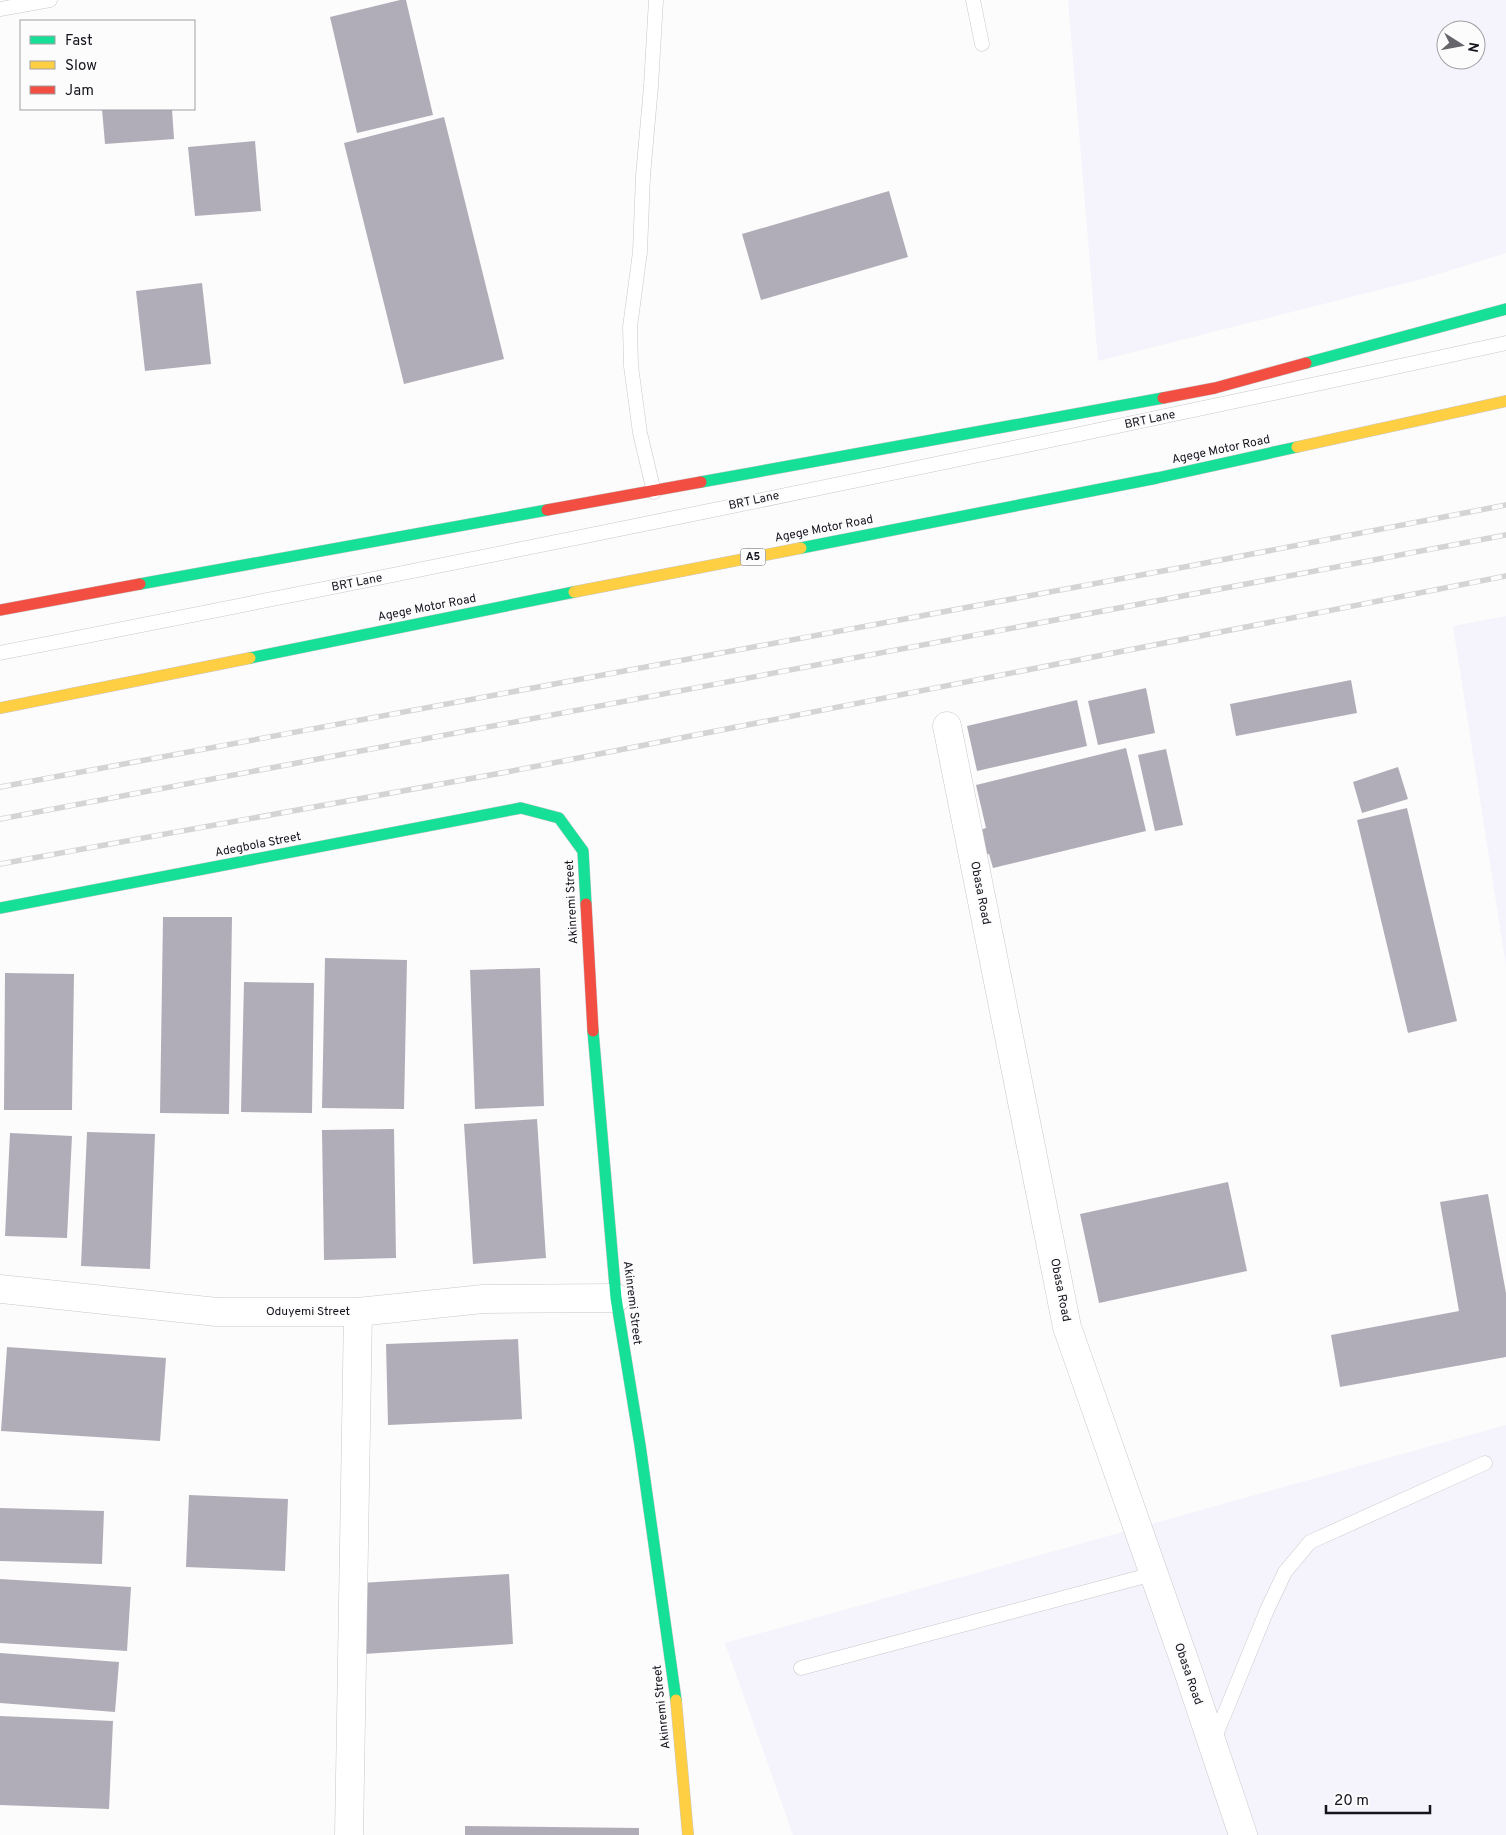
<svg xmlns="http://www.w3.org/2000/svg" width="1506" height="1835" viewBox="0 0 1506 1835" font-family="Overpass,sans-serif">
<rect width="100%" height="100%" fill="#fcfcfc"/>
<path fill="#f5f3fb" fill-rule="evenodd" d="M1068,0H1506V253L1422,279L1098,361ZM1446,30H1476V60H1446Z
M1506,616V966L1453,626Z
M1506,1425V1835H793L725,1643Z"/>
<path fill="#b1adb8" d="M400,0H406L433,115L357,133L330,17Z
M102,109H172L174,139L105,144Z
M444,117L504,359L404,384L344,143Z
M255,141L261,211L195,216L188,147Z
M889,191L908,257L761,300L742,234Z
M202,283L211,364L145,371L136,291Z
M1351,680L1357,713L1236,736L1230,704Z
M1146,688L1155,733L1098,745L1088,701Z
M1077,700L1087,746L977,771L967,726Z
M1126,748L1146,831L993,868L989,854L983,855L977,831L986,828L976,785Z
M1166,749L1183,825L1155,831L1138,755Z
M1398,767L1408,799L1362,813L1353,782Z
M1407,808L1457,1021L1408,1033L1357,820Z
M163,917H232L229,1114L160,1113Z
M325,958L407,960L404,1109L322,1108Z
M540,968L544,1106L475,1109L470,970Z
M5,973L74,974L72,1110H4Z
M244,982L314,983L312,1113L241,1112Z
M537,1119L546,1258L473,1264L464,1124Z
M394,1129L396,1258L324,1260L322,1130Z
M87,1132L155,1134L150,1269L81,1266Z
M10,1133L72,1136L67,1238L5,1236Z
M1228,1182L1247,1271L1099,1303L1080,1214Z
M1488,1194L1506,1293V1357L1340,1387L1331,1335L1459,1311L1440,1202Z
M518,1339L522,1419L388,1425L386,1344Z
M7,1347L166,1358L160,1441L1,1431Z
M189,1495L288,1499L285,1571L186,1567Z
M0,1508L104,1511L102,1564L0,1561Z
M509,1574L513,1644L364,1654L360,1583Z
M0,1579L131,1587L127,1651L0,1643Z
M0,1653L119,1662L115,1712L0,1703Z
M0,1716L113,1721L109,1809L0,1805Z
M465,1826L639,1828V1835H465Z"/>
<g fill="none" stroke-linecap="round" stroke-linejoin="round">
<defs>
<path id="lane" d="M973,0L982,44
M0,9L50,0
M654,492L640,433L631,366L630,327L640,252L643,176L651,86L656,0
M0,653C503,554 1005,452 1506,343
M801,1668L1153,1574
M1213,1742L1267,1610L1285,1572L1310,1542L1485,1463"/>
<path id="street" d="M947,726L1067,1327L1188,1671L1243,1835
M0,1289L217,1312H358L483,1299L616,1298
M349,1835L358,1312"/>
<path id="fast" d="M1306,363L1506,309
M701,482L1163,398
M801,548L1157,478L1297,447
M140,584L547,510
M250,658L574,592
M0,908L521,808L559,818L583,851L586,904
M593,1031L616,1298L640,1445L676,1700"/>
<path id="slow" d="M1297,447L1506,401
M574,592L801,548
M0,708L250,658
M676,1700L688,1835"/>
<path id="jam" d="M1163,398L1215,388L1306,363
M547,510L701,482
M0,610L140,584
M586,904L593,1031"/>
</defs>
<use href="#lane" stroke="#c8c7cc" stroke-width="15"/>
<use href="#street" stroke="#c8c7cc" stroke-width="29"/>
<use href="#fast" stroke="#c8c7cc" stroke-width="12"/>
<use href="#slow" stroke="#c8c7cc" stroke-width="12"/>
<use href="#jam" stroke="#c8c7cc" stroke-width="12"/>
<use href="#lane" stroke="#fff" stroke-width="14"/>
<use href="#street" stroke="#fff" stroke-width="28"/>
<use href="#fast" stroke="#16e098" stroke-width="11"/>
<use href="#slow" stroke="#ffcf43" stroke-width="11"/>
<use href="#jam" stroke="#f24e42" stroke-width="11"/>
<defs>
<path id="rail" d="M0,787L1195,565L1506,505
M0,819L1506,535
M0,864L507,772L1506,576"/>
</defs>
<use href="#rail" stroke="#d4d4d4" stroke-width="5.5"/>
<use href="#rail" stroke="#fcfcfc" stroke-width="4" stroke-dasharray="11" stroke-linecap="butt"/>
</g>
<g text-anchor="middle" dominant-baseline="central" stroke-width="4" stroke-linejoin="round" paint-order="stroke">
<rect fill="#fcfcfc" stroke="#5b5960" stroke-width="1" x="740.5" y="548.5" width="25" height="17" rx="4"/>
<g font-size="11" font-weight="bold" fill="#16131d">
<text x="753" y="557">A5</text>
</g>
<g font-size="12" fill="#16131d" stroke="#fcfcfc">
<text transform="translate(1150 420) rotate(-12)">BRT Lane</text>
<text transform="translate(1221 450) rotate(-12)">Agege Motor Road</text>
<text transform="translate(754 501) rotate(-12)">BRT Lane</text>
<text transform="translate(824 529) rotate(-11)">Agege Motor Road</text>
<text transform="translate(357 583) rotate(-11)">BRT Lane</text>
<text transform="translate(427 608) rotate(-11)">Agege Motor Road</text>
<text transform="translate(258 845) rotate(-11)">Adegbola Street</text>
<text transform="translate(980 893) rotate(79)">Obasa Road</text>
<text transform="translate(572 902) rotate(-93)">Akinremi Street</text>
<text transform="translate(1060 1290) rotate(79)">Obasa Road</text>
<text transform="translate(632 1303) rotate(83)">Akinremi Street</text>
<text x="308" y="1312">Oduyemi Street</text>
<text transform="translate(1188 1674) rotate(71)">Obasa Road</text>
<text transform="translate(662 1707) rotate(-96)">Akinremi Street</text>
</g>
</g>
<rect x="20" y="20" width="175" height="90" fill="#fcfcfc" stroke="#a09fa3"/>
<rect x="30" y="36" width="25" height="8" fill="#16e098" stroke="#a09fa3"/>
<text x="65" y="45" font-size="15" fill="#16131d">Fast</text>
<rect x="30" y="61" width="25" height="8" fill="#ffcf43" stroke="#a09fa3"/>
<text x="65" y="70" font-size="15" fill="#16131d">Slow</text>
<rect x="30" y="86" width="25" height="8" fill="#f24e42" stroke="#a09fa3"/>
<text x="65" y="95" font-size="15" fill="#16131d">Jam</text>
<g transform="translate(1461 45) rotate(101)"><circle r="24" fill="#fcfcfc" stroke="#a09fa3"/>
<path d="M0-4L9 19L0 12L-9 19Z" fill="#66656b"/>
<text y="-8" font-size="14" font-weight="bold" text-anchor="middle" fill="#16131d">N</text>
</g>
<path d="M1326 1805v8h104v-8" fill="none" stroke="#16131d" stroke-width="2.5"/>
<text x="1334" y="1805" font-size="15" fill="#16131d" stroke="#fcfcfc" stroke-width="4" paint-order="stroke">20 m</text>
</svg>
